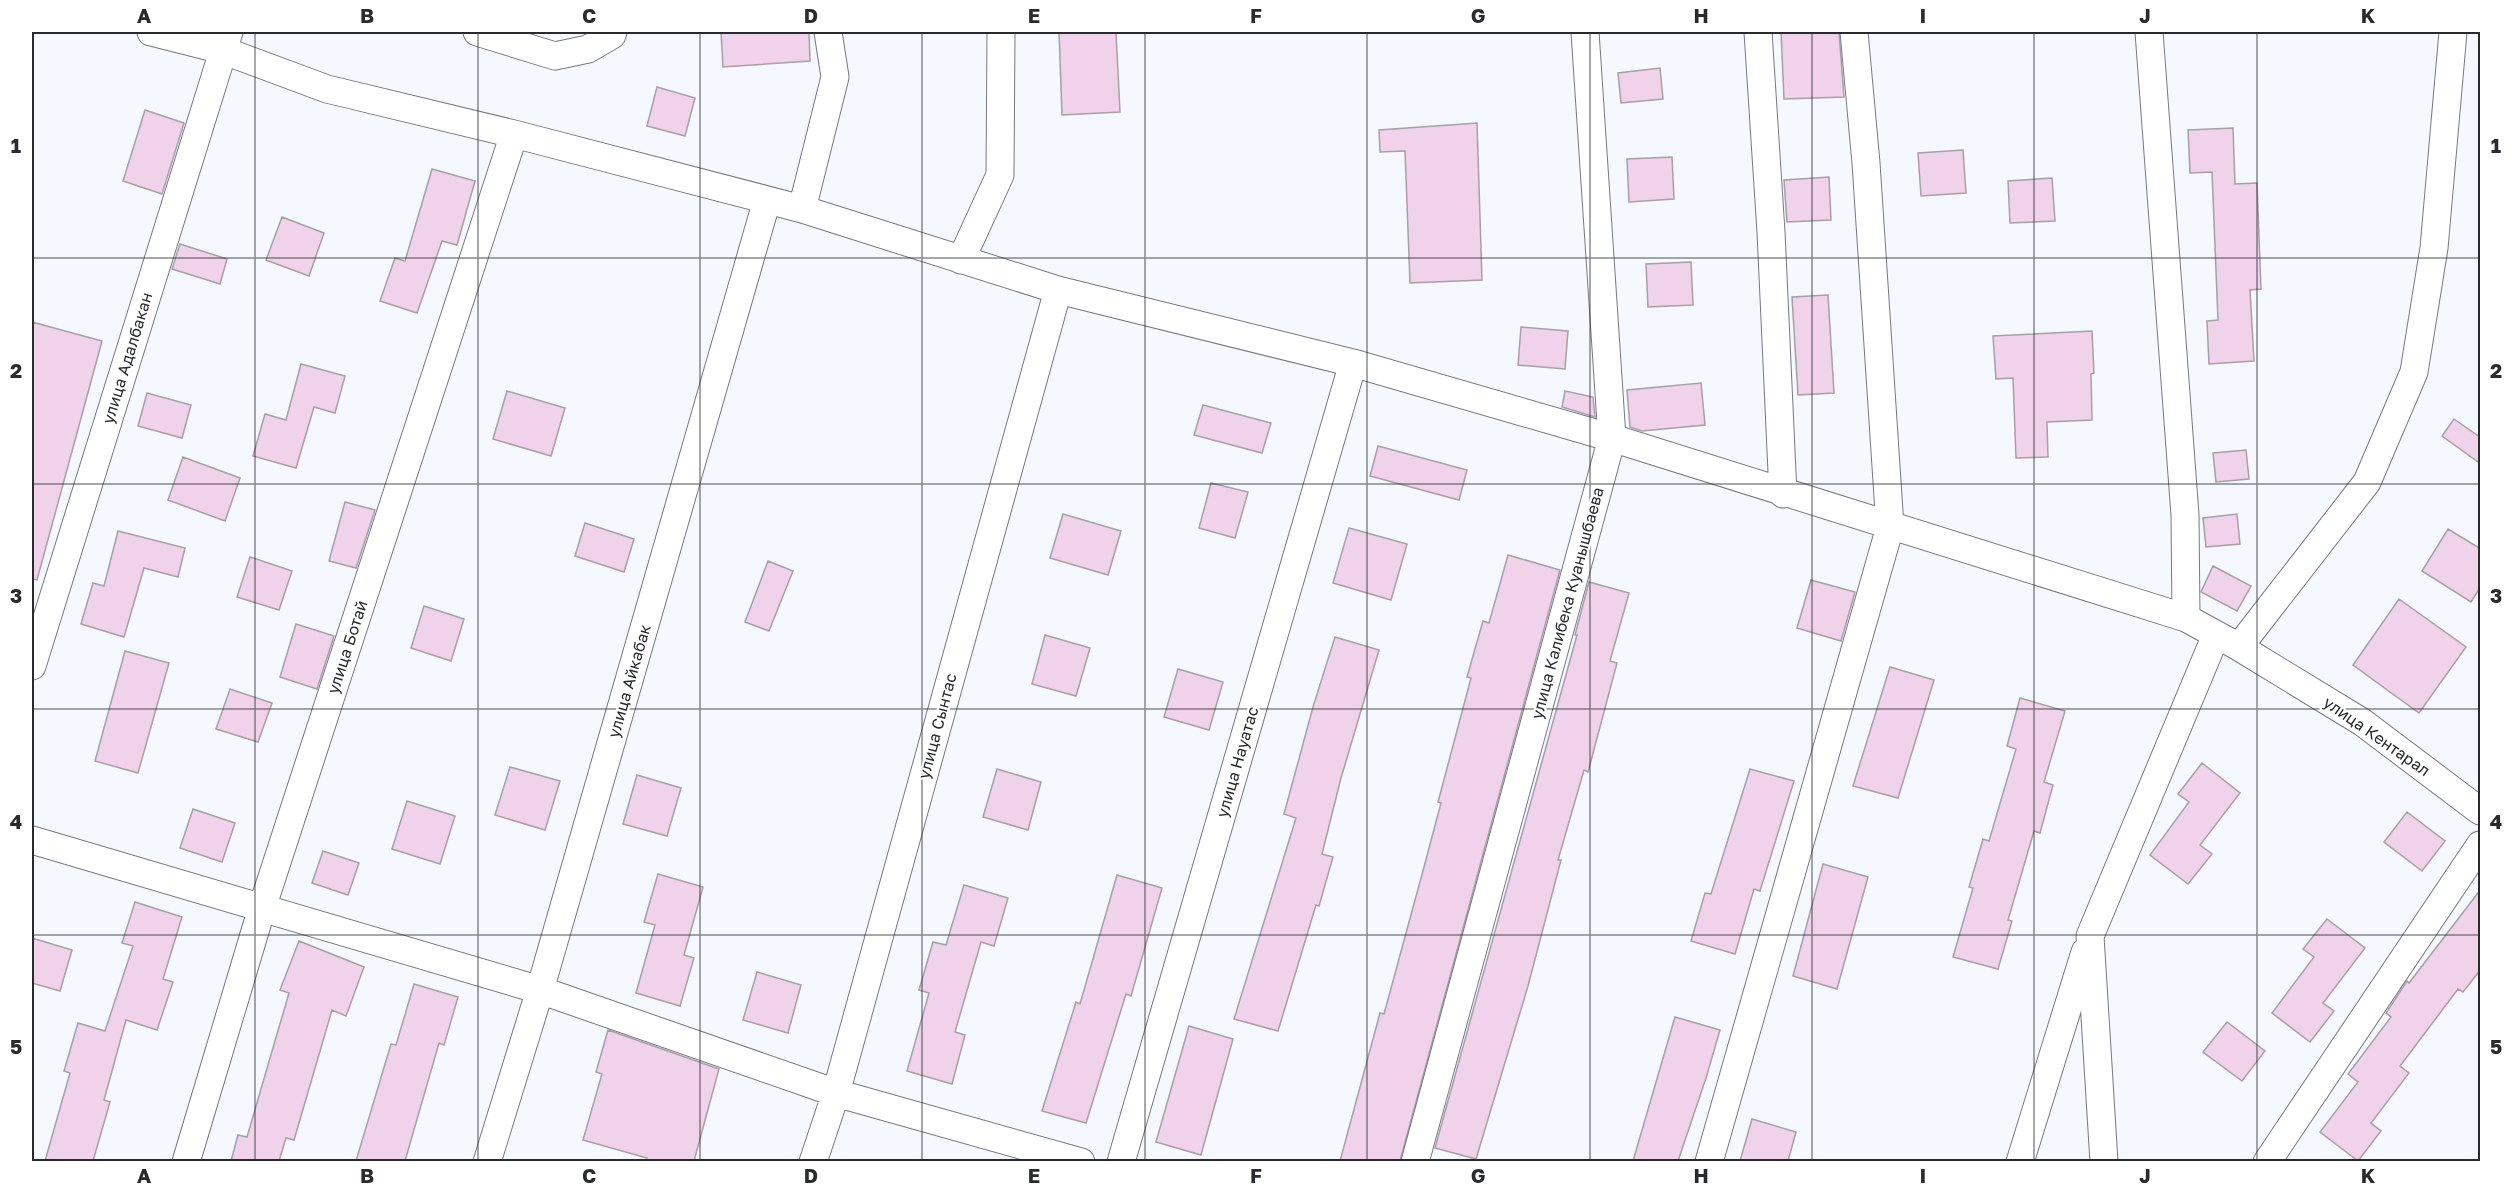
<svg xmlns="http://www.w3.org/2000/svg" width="2512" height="1193" viewBox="0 0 2512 1193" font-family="'Golos Text',sans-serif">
<rect width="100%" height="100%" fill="#f5f8fe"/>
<path fill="#f0d2eb" stroke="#a89fa7" stroke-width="1.5" d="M721,32H809L810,61L723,67Z
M1059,32H1116L1120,112L1062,115Z
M1781,32H1839L1844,97L1784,99Z
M1660,68L1663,99L1621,103L1618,73Z
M657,87L695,98L685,136L647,126Z
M145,110L184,123L162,194L123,181Z
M1477,123L1482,280L1410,283L1405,151L1380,152L1379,130Z
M2233,128L2235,184L2257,183L2261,289L2250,290L2254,361L2209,364L2207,321L2218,320L2212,172L2190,173L2188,130Z
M1963,150L1966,193L1921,196L1918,153Z
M1672,157L1674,199L1629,202L1627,159Z
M432,169L475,181L457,245L442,241L417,313L380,301L395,258L405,261Z
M1829,177L1831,220L1787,222L1784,180Z
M2052,178L2055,221L2010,223L2008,181Z
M282,217L324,233L309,276L266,260Z
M180,244L227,259L220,284L172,269Z
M1691,262L1693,305L1648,307L1646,264Z
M1828,295L1834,393L1798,395L1792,297Z
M32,322L102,341L37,580L32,579Z
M1521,327L1568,331L1565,369L1518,365Z
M2092,331L2094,373L2091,374L2092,420L2047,422L2048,457L2016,458L2013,378L1996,379L1993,336Z
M301,364L345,376L335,413L314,407L296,468L253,456L265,414L286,420Z
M1701,383L1705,425L1642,431L1630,427L1627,390Z
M507,391L565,408L551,456L493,439Z
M1565,391L1593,397L1595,417L1562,407Z
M147,393L191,405L182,438L138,426Z
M1203,405L1271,423L1262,453L1194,435Z
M2454,419L2481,438V464L2442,436Z
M1378,446L1467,470L1459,500L1370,476Z
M2246,450L2249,479L2216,482L2213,453Z
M183,457L240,478L225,521L168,500Z
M1211,483L1248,492L1235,538L1199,528Z
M345,502L375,510L356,568L329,561Z
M1063,514L1121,531L1108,575L1050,558Z
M2237,514L2240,544L2206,547L2203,518Z
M585,523L634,539L624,572L575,556Z
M1349,528L1407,544L1391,600L1333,583Z
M2448,529L2481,549V586L2471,602L2422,571Z
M118,531L185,548L178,577L144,568L124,637L81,624L93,583L104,586Z
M1508,555L1560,570L1400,1161H1340L1380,1013L1384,1014L1424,867L1441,803L1438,802L1471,678L1467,677L1483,621L1489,623Z
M250,557L292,571L279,610L237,597Z
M768,561L793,571L769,631L745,622Z
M2213,566L2251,586L2237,611L2201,592Z
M1811,580L1855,592L1841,641L1797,628Z
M1589,582L1629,593L1610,661L1617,663L1588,772L1584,770L1558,860H1561L1528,986L1476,1159L1435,1148L1577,635H1575Z
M2399,599L2466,647L2419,713L2353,665Z
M424,606L464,619L451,661L411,648Z
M296,624L334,636L317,689L280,677Z
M1045,635L1090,648L1076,696L1032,684Z
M1335,637L1379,650L1341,778L1322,854L1333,857L1319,906L1316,905L1278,1031L1234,1019L1296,818L1284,814L1313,707Z
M125,651L169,663L138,773L95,761Z
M1890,667L1934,680L1898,798L1853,786Z
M1178,669L1223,682L1209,730L1164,717Z
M230,689L272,703L258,742L216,729Z
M2020,698L2065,711L2044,782L2053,785L2040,833L2034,831L2008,920L2012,921L1998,969L1953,957L1973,888L1969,887L1983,839L1989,841L2016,749L2007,746Z
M2202,763L2240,793L2200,845L2212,854L2188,884L2150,855L2189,802L2178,794Z
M510,767L560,781L545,830L495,815Z
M997,769L1041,782L1028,830L983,817Z
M1750,769L1794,781L1760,891L1754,889L1735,954L1691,941L1705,893L1711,894Z
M637,775L681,788L667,836L623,824Z
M407,801L455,816L440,864L392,849Z
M193,809L235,823L222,862L180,848Z
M2407,812L2445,841L2422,871L2384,842Z
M323,851L359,863L348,895L312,883Z
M1823,864L1868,877L1837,989L1793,976Z
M658,874L703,887L684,955L694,958L680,1006L636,993L655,925L644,922Z
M1117,875L1162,888L1131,996L1126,994L1086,1123L1042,1111L1076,1002L1080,1004Z
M964,885L1008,898L994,946L981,942L955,1032L965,1035L952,1084L907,1071L929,993L919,990L933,942L946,945Z
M2481,889V969L2463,992L2458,989L2400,1066L2409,1073L2371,1123L2381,1131L2358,1161L2320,1132L2358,1082L2348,1074L2391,1017L2386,1013L2407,981L2409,983Z
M135,902L182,917L163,979L173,982L157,1030L126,1020L104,1100L110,1102L93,1161H45L70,1073L64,1071L78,1023L105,1031L133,946L122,943Z
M2327,919L2365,948L2323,1003L2334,1011L2310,1042L2272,1013L2314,957L2303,949Z
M32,938L72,950L60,991L32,983Z
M299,941L364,967L346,1016L332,1010L294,1140L286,1138L279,1161H231L238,1135L247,1137L289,993L280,990Z
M757,972L801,985L788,1033L743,1020Z
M414,984L458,997L444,1045L439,1043L405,1161H356L391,1044L396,1045Z
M1675,1017L1720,1030L1706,1078L1678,1161H1633Z
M2227,1022L2265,1051L2242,1081L2203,1052Z
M1189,1026L1233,1039L1201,1155L1156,1142Z
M608,1030L719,1069L694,1161H646L647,1158L583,1140L602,1074L596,1072Z
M1752,1119L1796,1132L1788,1161H1740Z"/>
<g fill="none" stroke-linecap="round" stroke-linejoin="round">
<defs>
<path id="minor" d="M151,32L222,50L327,89L514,134L802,209L1058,290L1353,363L1612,438L2186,618L2239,647L2362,722L2480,811
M477,32L555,56L588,49L612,35L613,32
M1758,32L1771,232L1783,494
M2149,32L2185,515L2186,618
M802,209L835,77L828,32
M961,260L1000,175L1001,32
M2239,647L2367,482L2414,372L2434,248L2453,32
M32,666L229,32
M32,840L540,990L836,1093L1081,1162
M186,1162L262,908L514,134
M487,1162L540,990L767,200
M813,1162L836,1093L1058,290
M1121,1162L1353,363
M1415,1162L1612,438L1585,32
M1709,1162L1890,527L1866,163L1854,32
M2020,1162L2085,952
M2104,1162L2090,936L2216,635
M2267,1162L2480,845"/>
</defs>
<use href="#minor" stroke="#767982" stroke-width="29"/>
<use href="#minor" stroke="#fff" stroke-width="27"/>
</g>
<path fill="none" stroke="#282a2d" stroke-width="1.5" stroke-opacity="0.55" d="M255,32V1162M478,32V1162M700,32V1162M922,32V1162M1145,32V1162M1367,32V1162M1590,32V1162M1812,32V1162M2034,32V1162M2257,32V1162M32,258H2480M32,484H2480M32,709H2480M32,935H2480"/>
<g text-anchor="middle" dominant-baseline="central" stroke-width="4.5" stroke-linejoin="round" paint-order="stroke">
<g font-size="16" fill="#282a2d" stroke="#fff">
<text transform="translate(127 358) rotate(-73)">улица Адалбакан</text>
<text transform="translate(1567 603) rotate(-75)">улица Калибека Куанышбаева</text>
<text transform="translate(347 647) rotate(-72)">улица Ботай</text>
<text transform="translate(629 681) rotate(-74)">улица Айкабак</text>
<text transform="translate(937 726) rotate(-75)">улица Сынтас</text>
<text transform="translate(2377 736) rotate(35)">улица Кентарал</text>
<text transform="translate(1237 762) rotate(-74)">улица Науатас</text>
</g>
</g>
<rect width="2512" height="1193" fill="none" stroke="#ffffff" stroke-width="66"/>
<rect x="33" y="33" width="2446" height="1127" fill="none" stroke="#282a2d" stroke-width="2"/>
<g font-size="20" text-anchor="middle" font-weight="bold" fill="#282a2d">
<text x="144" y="23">A</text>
<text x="367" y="23">B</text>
<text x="589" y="23">C</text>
<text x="811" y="23">D</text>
<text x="1034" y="23">E</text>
<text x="1256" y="23">F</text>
<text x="1478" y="23">G</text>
<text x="1701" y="23">H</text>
<text x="1923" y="23">I</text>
<text x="2145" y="23">J</text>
<text x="2368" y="23">K</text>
<text x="16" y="153">1</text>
<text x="2496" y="153">1</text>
<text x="16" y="378">2</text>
<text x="2496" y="378">2</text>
<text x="16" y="603">3</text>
<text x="2496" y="603">3</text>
<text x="16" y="829">4</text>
<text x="2496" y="829">4</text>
<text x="16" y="1054">5</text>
<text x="2496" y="1054">5</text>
<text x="144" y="1183">A</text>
<text x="367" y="1183">B</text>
<text x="589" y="1183">C</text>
<text x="811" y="1183">D</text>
<text x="1034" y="1183">E</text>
<text x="1256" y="1183">F</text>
<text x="1478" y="1183">G</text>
<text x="1701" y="1183">H</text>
<text x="1923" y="1183">I</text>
<text x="2145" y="1183">J</text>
<text x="2368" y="1183">K</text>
</g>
</svg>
